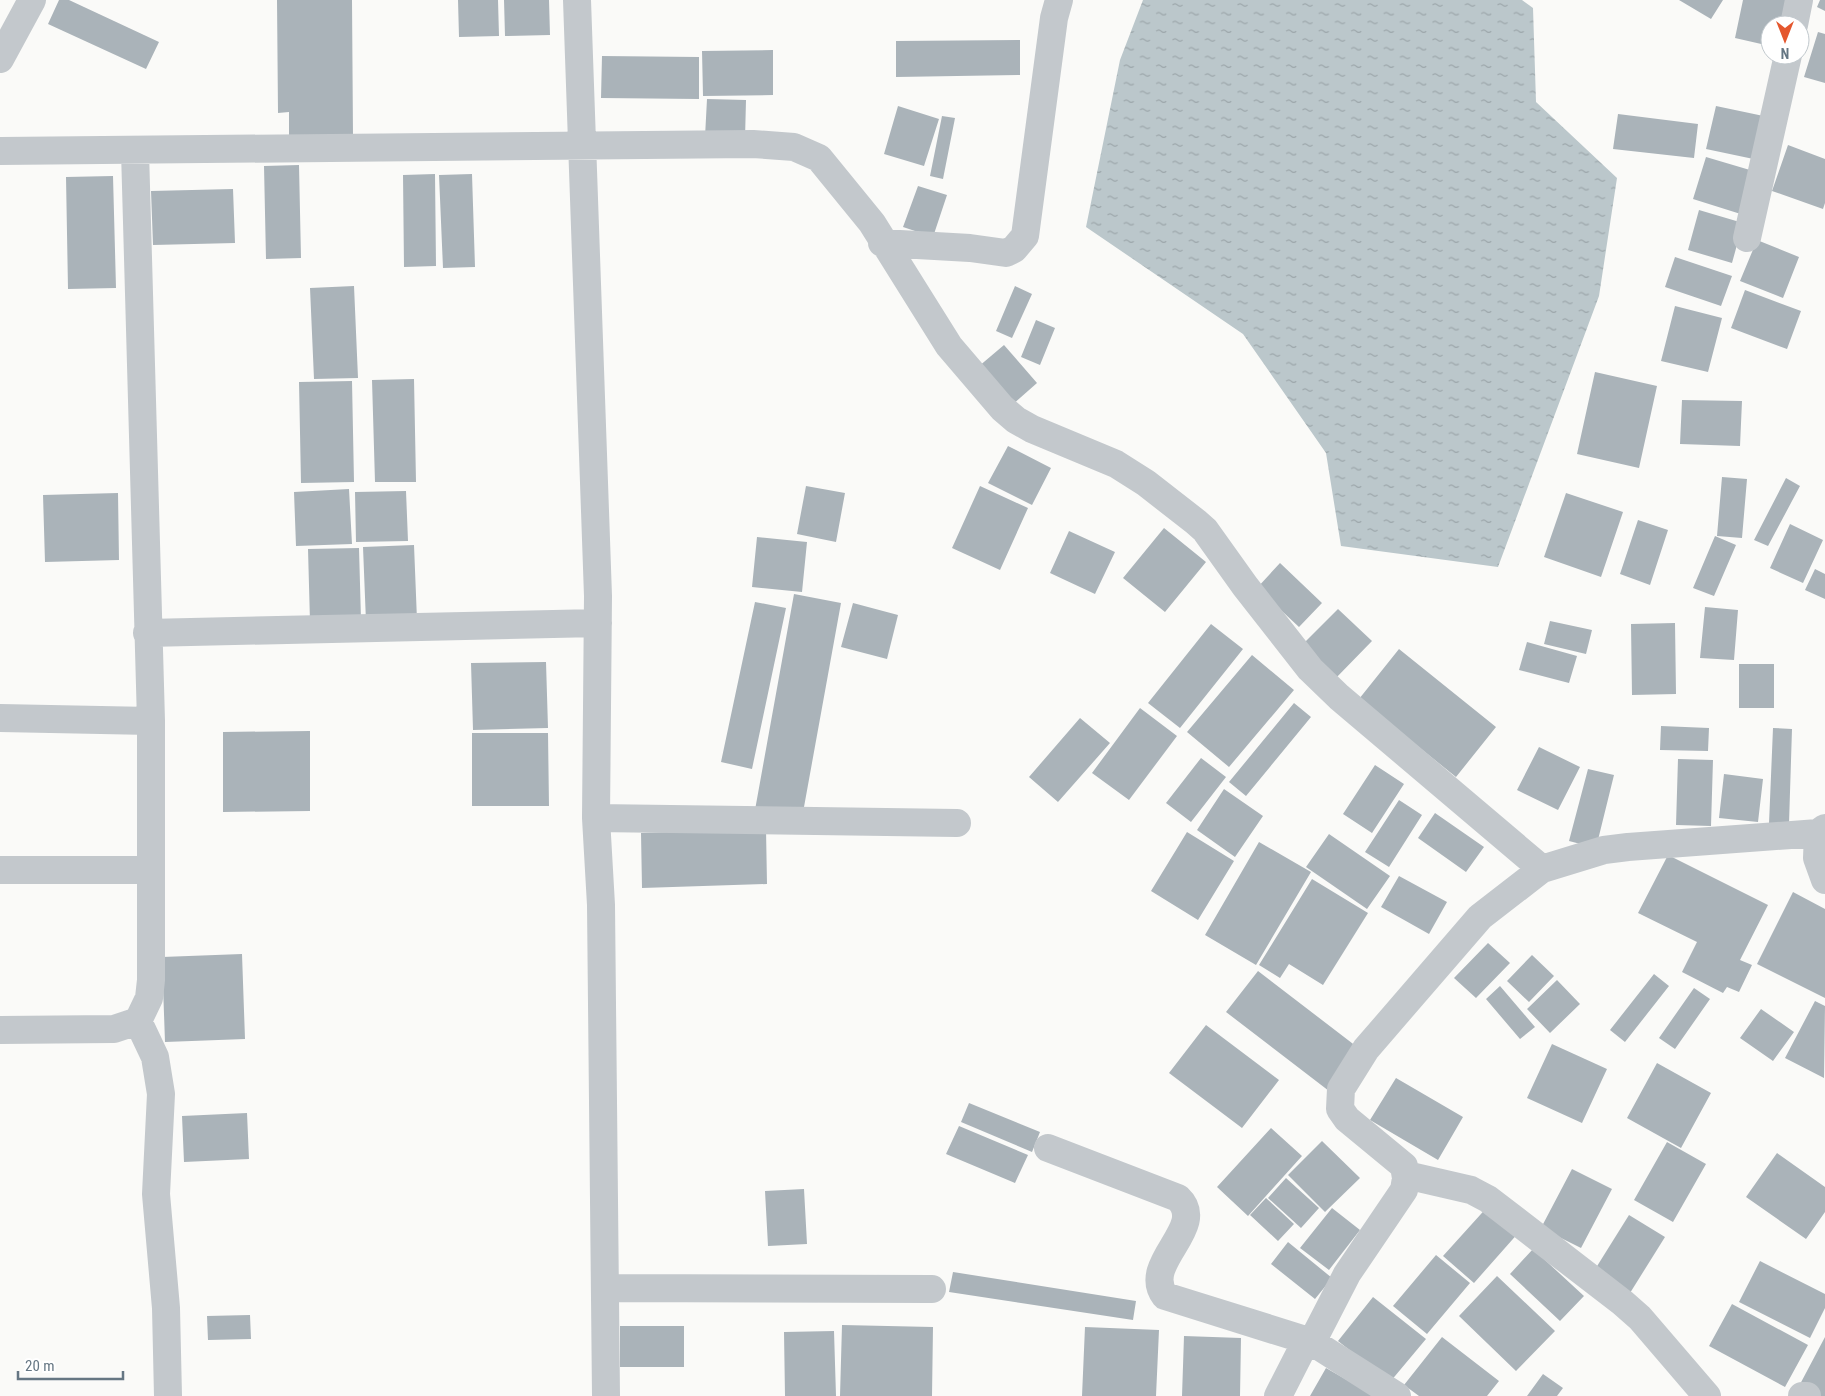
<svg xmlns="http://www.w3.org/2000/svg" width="1825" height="1396" viewBox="0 0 1825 1396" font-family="'Roboto Condensed',sans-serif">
<defs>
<pattern id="water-ripples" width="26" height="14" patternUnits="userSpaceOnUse" patternTransform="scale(1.25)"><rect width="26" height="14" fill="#bbc7cb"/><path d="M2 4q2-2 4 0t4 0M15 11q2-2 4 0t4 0" fill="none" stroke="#9ca6aa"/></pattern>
</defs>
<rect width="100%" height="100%" fill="#fafaf8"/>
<path fill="url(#water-ripples)" d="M1143,0H1522L1533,8L1536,102L1617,178L1599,296L1498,567L1341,546L1326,453L1243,334L1086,227L1120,60Z"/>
<path fill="#aab3b9" d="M59,0H69L159,42L146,69L48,24Z
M277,0H352L353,137H289V112L278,113Z
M458,0H498L499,36L459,37Z
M504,0H549L550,35L505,36Z
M1679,0H1723L1711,19Z
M1743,0H1797L1792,25H1770V46L1735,38Z
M1820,0H1825V11L1817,7Z
M1818,32L1825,34V83L1804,77Z
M1020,40V75L896,77V41Z
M773,50V95L703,96L702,51Z
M602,56L699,57V99L601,98Z
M707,99L746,100L745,139L705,137Z
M898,106L939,119L924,166L884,154Z
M1716,106L1773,118L1763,161L1706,149Z
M1618,114L1698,124L1694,158L1613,149Z
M942,116L955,118L943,179L930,176Z
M1788,145L1825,159V203L1823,209L1772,191Z
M1706,157L1760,173L1747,216L1693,199Z
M299,165L301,258L266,259L264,166Z
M435,174L436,266L404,267L403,175Z
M472,174L475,267L443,268L439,175Z
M113,176L116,288L68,289L66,177Z
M918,186L947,195L933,237L903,227Z
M233,189L235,243L153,245L151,191Z
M1699,210L1743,223L1732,263L1688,250Z
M1757,240L1799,257L1783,298L1740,281Z
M1675,257L1732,276L1721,306L1665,287Z
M354,286L358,378L314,379L310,288Z
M1015,286L1032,294L1012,338L996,331Z
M1745,290L1801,311L1787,349L1731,328Z
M1675,306L1722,318L1708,372L1661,361Z
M1036,320L1055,328L1040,365L1021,357Z
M1004,345L1037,383L1011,406L978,367Z
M1595,372L1657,386L1639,468L1577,454Z
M414,379L416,482H375L372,380Z
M352,381L354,482L301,483L299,382Z
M1682,400L1742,401L1740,446L1680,444Z
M1008,446L1051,468L1032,505L988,483Z
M1722,477L1747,479L1742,538L1717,536Z
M1786,478L1800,486L1768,546L1754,540Z
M806,486L845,493L836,542L797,534Z
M980,486L1028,508L1000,570L952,548Z
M349,489L352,544L296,546L294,492Z
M406,491L408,541L356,542L355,492Z
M118,493L119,560L45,562L43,495Z
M1566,493L1623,512L1601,577L1544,557Z
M1638,520L1668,530L1650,585L1620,574Z
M1790,524L1823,540L1803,583L1770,568Z
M1164,528L1206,562L1165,612L1123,578Z
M1069,531L1115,552L1095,594L1050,573Z
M1715,536L1736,545L1714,596L1693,588Z
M757,537L807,542L802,592L752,587Z
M414,545L417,620L366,622L363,547Z
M359,548L361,620L310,622L308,549Z
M1280,563L1322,603L1299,627L1257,588Z
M1815,569L1825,574V599L1805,590Z
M794,594L841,603L802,818L755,810Z
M755,602L786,608L752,769L721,762Z
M853,603L898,615L887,659L841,647Z
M1705,607L1738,610L1734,660L1700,658Z
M1338,609L1372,641L1334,680L1300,647Z
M1550,621L1592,630L1586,654L1544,644Z
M1675,623L1676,694L1632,695L1631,624Z
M1211,624L1243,649L1180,728L1148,703Z
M1527,642L1577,656L1569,683L1519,670Z
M1399,649L1496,727L1456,777L1359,699Z
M1252,655L1294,690L1229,767L1187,732Z
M546,662L548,728L473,730L471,663Z
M1739,664H1774V708H1739Z
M1294,703L1311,717L1246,796L1229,782Z
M1140,708L1177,736L1129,800L1092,773Z
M1080,718L1110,743L1058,802L1029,777Z
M1661,726L1709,728L1708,751L1660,750Z
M1773,728L1792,729L1789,824H1769Z
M310,731V811L223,812V732Z
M472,733H548L549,806H472Z
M1539,747L1580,767L1558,810L1517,790Z
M1201,758L1226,777L1191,822L1166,803Z
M1678,759L1713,760L1711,826L1676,825Z
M1375,765L1404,784L1372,833L1343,814Z
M1588,769L1614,775L1596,848L1569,841Z
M1724,774L1763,779L1758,822L1719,818Z
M1224,789L1263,816L1235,857L1197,830Z
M1399,800L1422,815L1389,867L1365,852Z
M1435,813L1484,847L1466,872L1418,838Z
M766,829L767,884L642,888L641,833Z
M1187,832L1234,861L1198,920L1151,891Z
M1329,834L1390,876L1367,909L1306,867Z
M1259,842L1311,872L1256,965L1205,935Z
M1668,855L1768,905L1740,960L1752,965L1739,992L1727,987L1723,993L1682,972L1697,942L1638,913Z
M1399,876L1447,902L1429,934L1381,907Z
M1312,879L1368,913L1323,985L1289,964L1280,978L1259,965Z
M1793,892L1825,909V998L1757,964Z
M1488,943L1510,963L1476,998L1454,978Z
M242,954L245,1039L165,1042L162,957Z
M1532,955L1554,976L1529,1002L1507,981Z
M1258,971L1361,1050L1329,1091L1226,1012Z
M1654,974L1669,986L1625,1042L1610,1030Z
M1557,980L1580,1004L1550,1033L1527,1009Z
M1500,986L1535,1027L1520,1039L1486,999Z
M1694,988L1710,999L1675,1049L1659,1038Z
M1815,1001L1825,1006L1824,1078L1785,1058Z
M1761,1009L1794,1032L1773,1061L1740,1038Z
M1206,1025L1279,1080L1242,1128L1169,1073Z
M1552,1044L1607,1069L1582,1123L1527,1098Z
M1657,1063L1711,1093L1681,1148L1627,1118Z
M1396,1078L1463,1117L1438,1160L1370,1120Z
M969,1103L1040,1132L1032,1152L961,1122Z
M247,1113L249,1159L184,1162L182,1116Z
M959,1126L1028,1155L1015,1183L946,1154Z
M1271,1128L1302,1156L1248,1216L1217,1187Z
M1322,1141L1360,1178L1325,1212L1288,1175Z
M1667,1142L1706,1164L1673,1222L1634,1200Z
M1777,1153L1825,1187V1212L1806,1239L1746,1197Z
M1572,1169L1612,1189L1581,1248L1541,1228Z
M1286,1178L1319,1208L1301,1228L1268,1198Z
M804,1189L807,1244L768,1246L765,1191Z
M1266,1198L1294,1224L1278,1241L1250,1215Z
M1490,1204L1520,1231L1474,1283L1443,1256Z
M1332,1208L1360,1230L1329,1270L1300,1248Z
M1629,1215L1665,1237L1630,1293L1594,1271Z
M1288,1242L1332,1278L1315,1299L1271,1264Z
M1533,1249L1584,1296L1560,1321L1510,1274Z
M1436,1255L1470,1283L1427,1334L1393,1306Z
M1760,1261L1825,1294V1308L1810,1338L1739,1302Z
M953,1272L1136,1301L1133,1320L949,1292Z
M1497,1276L1555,1331L1516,1371L1459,1316Z
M1373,1297L1426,1339L1390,1382L1338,1341Z
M1732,1304L1808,1345L1785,1387L1709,1346Z
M250,1315L251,1339L208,1340L207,1316Z
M842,1325L933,1327L932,1396H840Z
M620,1326H684V1367H620Z
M1085,1327L1159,1330L1156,1396H1082Z
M834,1331L836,1396H785L784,1332Z
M1184,1336L1241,1338L1240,1396H1182Z
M1442,1337L1499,1381L1487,1396H1419L1404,1385Z
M1825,1337V1396H1813L1798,1388Z
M1326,1368L1375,1396H1310Z
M1543,1374L1563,1388L1557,1396H1527Z"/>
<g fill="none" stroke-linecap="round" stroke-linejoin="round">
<path stroke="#c3c8cc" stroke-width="28" d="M577,0L598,596L596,818L601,905L606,1396
M1794,25L1799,0
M0,59L32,0
M0,151L753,144L794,147L819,158L872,223L949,346L1002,408L1016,420L1032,429L1116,464L1146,483L1196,522L1205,530L1245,586L1310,669L1339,697L1542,869
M1747,238L1788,55
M882,243L970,248L1006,253L1014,249L1025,236L1054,18L1059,0
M147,633L598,623
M0,718L151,721
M596,818L957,823
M1818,833L1817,858L1825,880
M0,870H151
M138,1021L155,1057L161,1094L156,1194L166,1308L168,1396
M0,1030L114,1029L138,1021L149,998L151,980V721L135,151
M1048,1148L1178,1198C1209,1227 1140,1263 1165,1296L1312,1342L1397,1396
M1406,1175L1471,1190L1488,1199L1623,1303L1640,1318L1707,1396
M605,1288L932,1289
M1278,1396L1301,1351L1312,1342L1347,1274L1404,1190L1406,1178L1404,1166L1347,1119L1340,1109L1341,1089L1366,1049L1480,917L1542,869L1604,850L1628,847L1818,833L1825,828
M1802,1396H1807"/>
</g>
<g transform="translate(1785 40) rotate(180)"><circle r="24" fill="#ffffff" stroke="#c1c8cd"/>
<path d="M0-4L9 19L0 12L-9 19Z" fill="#e4572e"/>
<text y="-8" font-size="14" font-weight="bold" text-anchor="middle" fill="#657683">N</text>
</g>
<path d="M18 1371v8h105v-8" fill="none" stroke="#657683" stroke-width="2.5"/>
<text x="25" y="1371" font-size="15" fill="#657683" stroke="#ffffff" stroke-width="4" paint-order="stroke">20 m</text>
</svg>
